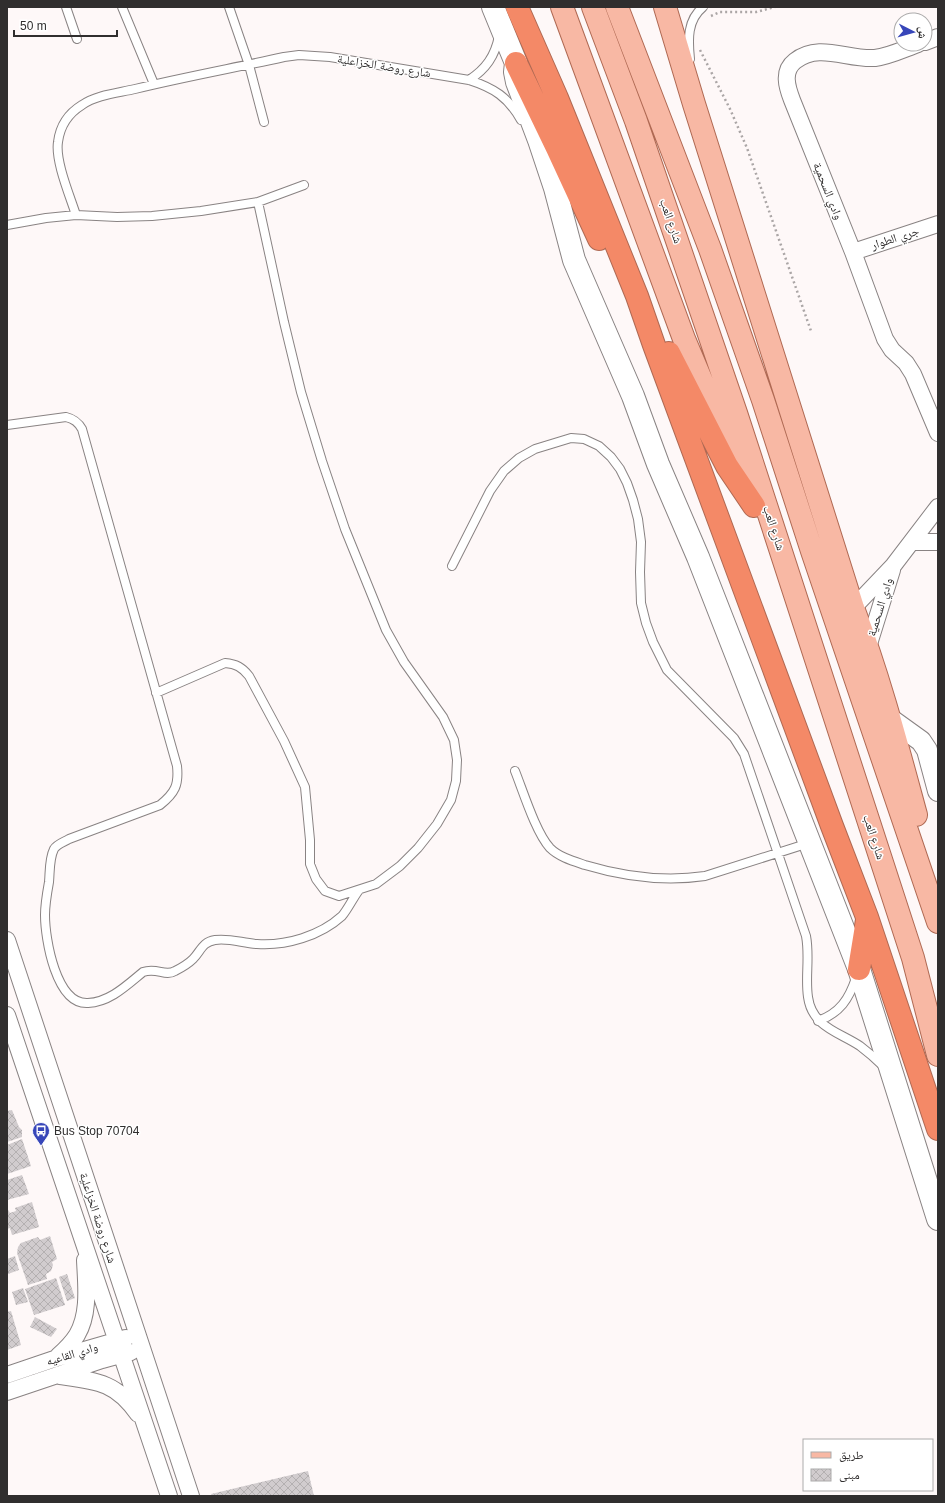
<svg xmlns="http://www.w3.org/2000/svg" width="945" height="1503" viewBox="0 0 945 1503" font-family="Arial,'Noto Naskh Arabic',sans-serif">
<defs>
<pattern id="building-cross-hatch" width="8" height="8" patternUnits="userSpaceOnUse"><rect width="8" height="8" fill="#d1ccce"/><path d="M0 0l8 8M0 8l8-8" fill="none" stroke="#b4b0b1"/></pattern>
</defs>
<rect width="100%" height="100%" fill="#fef8f8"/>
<path fill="url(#building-cross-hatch)" d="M12,1110L19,1127L22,1130V1137L7,1142V1111Z
M22,1139L31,1166L7,1174V1145Z
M22,1175L29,1194L7,1200V1180Z
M32,1202L39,1227L12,1235L10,1228L7,1229V1208L10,1213L16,1211L15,1208Z
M50,1236L57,1259L52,1262L53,1265L51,1271L46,1274L47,1279L28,1285L17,1253L18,1247L21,1243L38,1237L40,1240Z
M15,1256L19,1270L8,1274L7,1259Z
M67,1274L75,1298L67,1301L59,1277Z
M56,1278L65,1305L34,1315L25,1289Z
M23,1288L28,1302L16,1305L12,1292Z
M11,1311L21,1345L7,1350V1312Z
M35,1317L57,1329L51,1337L30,1327Z
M308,1471L314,1496H212L211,1494Z"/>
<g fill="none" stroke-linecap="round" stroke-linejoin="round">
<defs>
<path id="service" d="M66,7L77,39
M122,7L154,84
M229,7L249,65L264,122
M690,59C688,40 687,20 703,7
M469,80C486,69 495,56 499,36
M76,215C70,196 55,161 58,142C60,126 69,113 82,105C96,95 118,93 135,89C184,77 234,68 284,57L299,55L330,57L469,80C494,88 508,97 521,120
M7,225L46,218L76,215L117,217L152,216L201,211L258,202L304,185
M7,425L66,417C74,419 78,422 82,429L177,766C179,785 175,793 160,805L69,839C64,842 57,844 54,849C49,859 50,872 49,882C47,893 45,904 45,915C45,939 56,1005 88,1003C110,1002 127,985 143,972C157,967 165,977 175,971C181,968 188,964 193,959C201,951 202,942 215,940C230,938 242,943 257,944C286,946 320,936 342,916C348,909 353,898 359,890
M452,566L490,491L504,471L519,458L535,449L571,438L584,439L599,446L611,457L620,469L627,483L633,500L638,519L641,542L640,572L641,603L646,623L653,642L667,670L734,738L744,754L806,936C810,957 805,977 808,997C812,1027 839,1032 860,1046C868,1052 876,1059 883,1066
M156,693L225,663C236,664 242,667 249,676L284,741L305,787L310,840V864L316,879L325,891L339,896L376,884L400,866L418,848L437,824L451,800L456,781L457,760L454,740L443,717L404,662L386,630L345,529L322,461L301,392L284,322L258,202
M515,771C523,791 536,833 550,848C559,857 573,861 585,865C625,877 664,882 705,876L809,843
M818,1021C840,1013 849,999 856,978"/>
<path id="minor" d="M925,42L938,37
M918,44C904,49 890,56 875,58C847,60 819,42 795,61C782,71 787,87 792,100L853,252L885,339L892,350L906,363L913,374L938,433
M853,252L938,224
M912,542H938
M853,608L893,566L938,507
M868,647L892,570
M7,940L191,1496
M7,1015L169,1496
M58,1356C65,1350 72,1343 77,1335C90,1313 86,1284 85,1260
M7,1375L57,1358L126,1338
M60,1376C97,1381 116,1382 138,1414
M7,1392L102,1360L131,1352"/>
<path id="tertiary" d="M889,718L921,741L927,750L938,791"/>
<path id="secondary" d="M493,7L516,63L515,72L517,82L539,140L555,188L574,260L633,396L658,464L698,557L859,969L938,1219"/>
<path id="primary" d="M562,7L684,339L741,474
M593,7L636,121L736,413L913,958L938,1055
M617,7L710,249L763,400L812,551L938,922
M665,7L694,104L853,608C879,676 897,745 916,815"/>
<path id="motorway" d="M517,7L557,98L637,296L654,345L832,826L867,917L938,1129
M516,63L557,148L599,239
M669,353L727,466L754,506
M859,969L867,920"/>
</defs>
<use href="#service" stroke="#898383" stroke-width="10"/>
<use href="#minor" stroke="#898383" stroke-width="18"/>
<use href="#tertiary" stroke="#898383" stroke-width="22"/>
<use href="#secondary" stroke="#898383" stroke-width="24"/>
<use href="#primary" stroke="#af6953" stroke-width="24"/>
<use href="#motorway" stroke="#af6953" stroke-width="24"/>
<path stroke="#aba6a6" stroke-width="2.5" stroke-dasharray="2 3" stroke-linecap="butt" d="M711,16L720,12H756L775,7
M700,50L730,109L747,148L811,331"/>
<use href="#service" stroke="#fff" stroke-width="8"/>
<use href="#minor" stroke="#fff" stroke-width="16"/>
<use href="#tertiary" stroke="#fff" stroke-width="20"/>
<use href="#secondary" stroke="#fff" stroke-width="22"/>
<use href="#primary" stroke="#f8b8a4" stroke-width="22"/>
<use href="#motorway" stroke="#f48967" stroke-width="22"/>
</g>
<defs>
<symbol id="bus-pin" viewBox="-11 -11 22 30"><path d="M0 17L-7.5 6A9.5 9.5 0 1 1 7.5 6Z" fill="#3746b9" stroke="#fff"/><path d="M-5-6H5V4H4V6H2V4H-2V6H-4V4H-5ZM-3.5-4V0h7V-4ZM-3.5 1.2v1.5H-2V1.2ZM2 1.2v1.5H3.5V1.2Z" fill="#fff"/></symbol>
</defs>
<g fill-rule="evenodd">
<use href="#bus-pin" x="31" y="1121" width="20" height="27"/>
</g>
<g text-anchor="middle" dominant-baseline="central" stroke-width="3" stroke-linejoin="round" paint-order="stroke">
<g font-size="12" fill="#302e2e" stroke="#fff">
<text transform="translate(384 66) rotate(9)">شارع روضة الخزاعلية</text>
<text transform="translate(828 191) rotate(68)">وادي السحمية</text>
<text transform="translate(671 221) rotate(71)">شارع العب</text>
<text transform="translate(895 238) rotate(-18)">جري الطوار</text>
<text transform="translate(774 528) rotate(72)">شارع العب</text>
<text transform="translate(880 607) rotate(-73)">وادي السحمية</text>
<text transform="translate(874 837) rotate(72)">شارع العب</text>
<text transform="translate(98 1218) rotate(72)">شارع روضة الخزاعلية</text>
<text transform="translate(72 1354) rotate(-17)">وادي القاعيه</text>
</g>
<g font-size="12" fill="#302e2e" stroke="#fff" text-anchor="start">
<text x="54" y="1131">Bus Stop 70704</text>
</g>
</g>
<rect width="945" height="1503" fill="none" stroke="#302e2e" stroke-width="16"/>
<rect x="803" y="1439" width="130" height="52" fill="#ffffff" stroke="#acabab"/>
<rect x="811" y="1452" width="20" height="6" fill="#f8b8a4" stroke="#acabab"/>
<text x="839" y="1459" font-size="12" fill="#302e2e">طريق</text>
<rect x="811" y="1469" width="20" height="12" fill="url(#building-cross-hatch)" stroke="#acabab"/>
<text x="839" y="1479" font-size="12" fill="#302e2e">مبنى</text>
<g transform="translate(913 32) rotate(96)"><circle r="19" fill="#ffffff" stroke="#acabab"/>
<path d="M0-3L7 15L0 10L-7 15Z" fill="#3746b9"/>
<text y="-6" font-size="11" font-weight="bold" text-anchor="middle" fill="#302e2e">ش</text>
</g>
<path d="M14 30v6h103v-6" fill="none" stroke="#302e2e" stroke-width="2"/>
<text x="20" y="30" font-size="12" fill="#302e2e" stroke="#ffffff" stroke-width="3" paint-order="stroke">50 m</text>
</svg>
